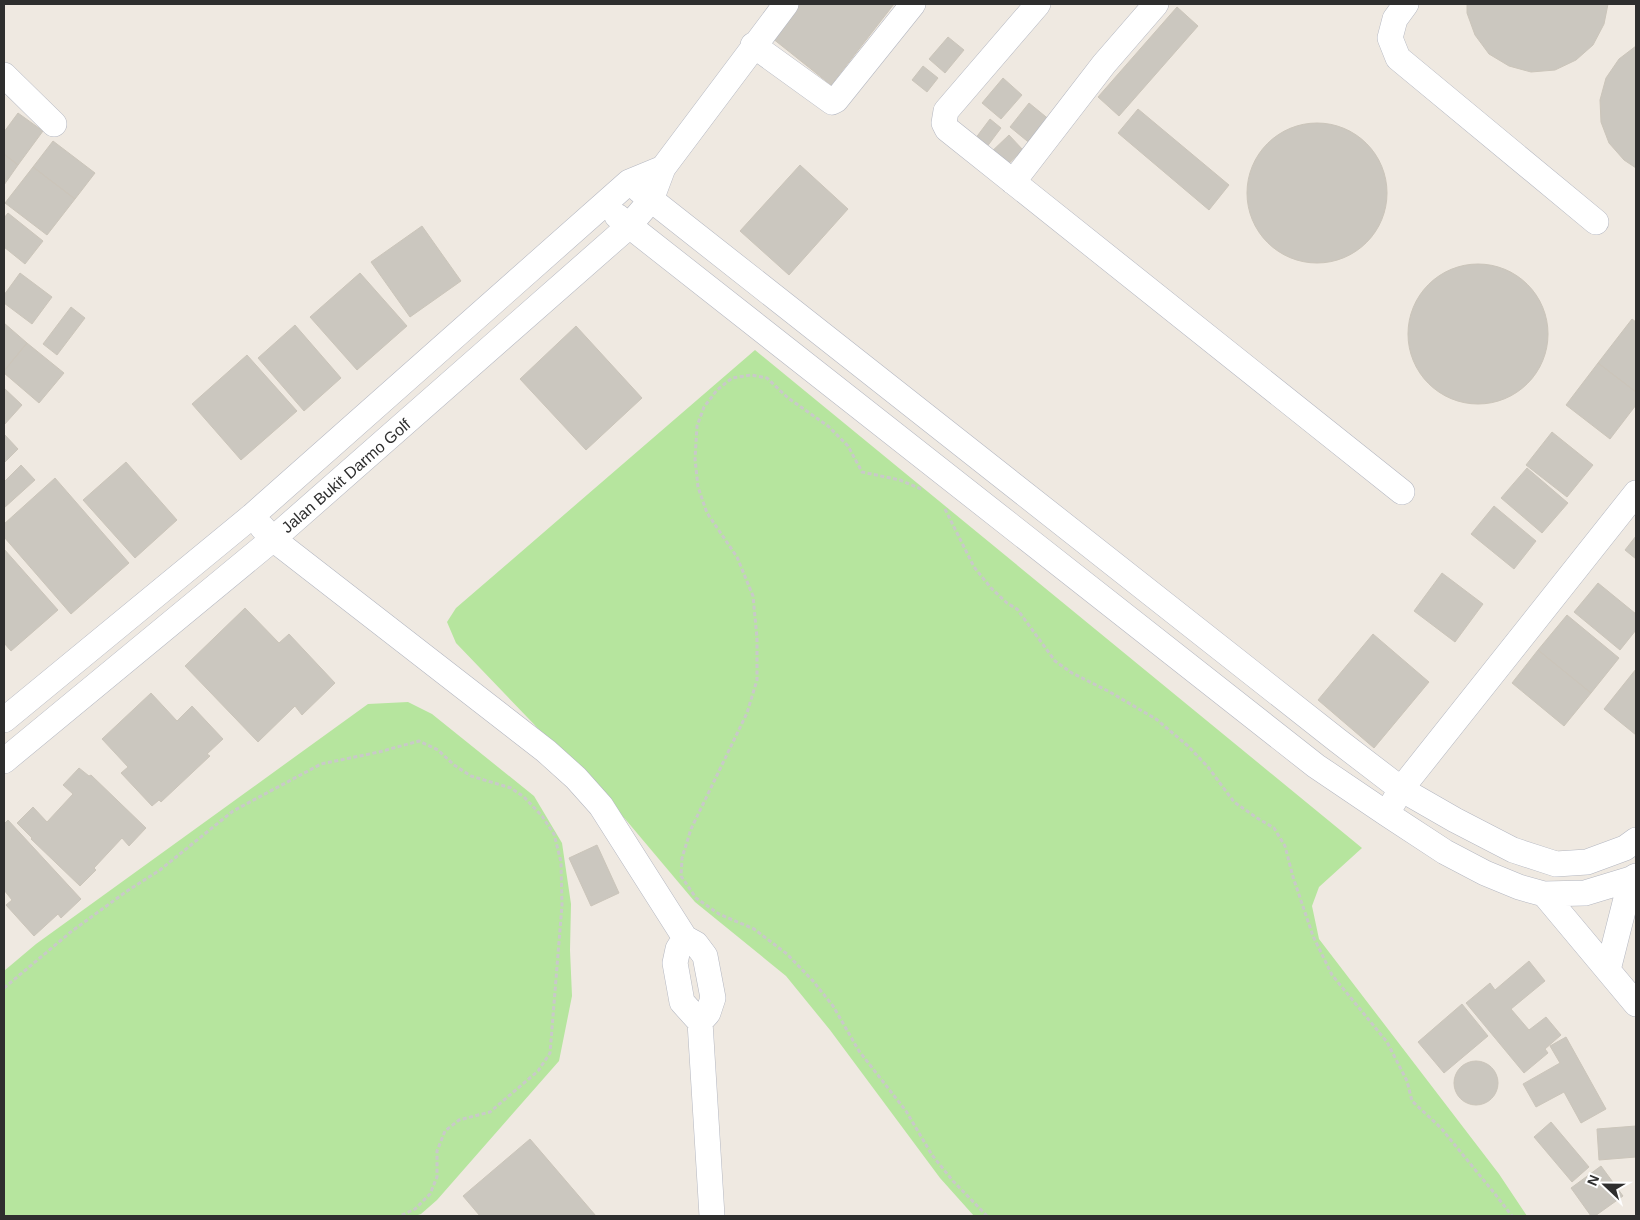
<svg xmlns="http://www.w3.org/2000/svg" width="1640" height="1220" viewBox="0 0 1640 1220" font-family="Arial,sans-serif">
<rect width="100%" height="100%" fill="#efe9e1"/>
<path fill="#b6e59e" d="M755,350L1362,848L1319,887L1312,906L1319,939L1499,1174L1527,1216H974L940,1178L830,1030L786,976L695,902L626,820L456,643L447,622L456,608Z
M408,702L432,714L534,796L562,843L571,904L570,950L572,996L559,1061L437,1200L421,1214L415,1216H4V971L36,944L368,704Z"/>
<path fill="#cbc7bf" stroke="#cbc5ba" d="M799,4H894L831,85L772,38Z
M1467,4H1608L1604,24L1593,45L1576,60L1555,70L1531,72L1509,66L1489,54L1475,35L1467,13Z
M1177,7L1198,26L1119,116L1098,97Z
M948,37L964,50L945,73L929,59Z
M1636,46V168L1624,160L1609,143L1601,122L1600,100L1606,78L1619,59Z
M923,66L938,78L927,92L912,80Z
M1003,78L1022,95L1001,119L982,103Z
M1029,103L1051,121L1032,145L1010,127Z
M1138,109L1229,185L1209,210L1118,133Z
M18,113L43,131L18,165L4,154V132Z
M990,119L1001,128L983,152L972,143Z
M1247 193a70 70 0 1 1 140 0a70 70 0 1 1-140 0Z
M1009,135L1023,150L1002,170L988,155Z
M53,141L95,173L75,199L33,167Z
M4,154L18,165L4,185Z
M800,165L848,209L789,275L740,231Z
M33,167L75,199L47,235L5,203Z
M8,213L43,241L25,264L4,247V218Z
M422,226L461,281L410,317L371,262Z
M1408 334a70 70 0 1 1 140 0a70 70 0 1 1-140 0Z
M20,273L52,297L32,324L4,303V295Z
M360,273L407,326L357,370L310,317Z
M71,307L85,318L57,355L43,344Z
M1632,319L1636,322V392L1598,363Z
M4,323L27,343L4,371Z
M295,325L341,378L304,411L258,358Z
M576,326L642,398L586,450L520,379Z
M27,343L64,373L39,403L4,373V371Z
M247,355L297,411L241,460L192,404Z
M1598,363L1636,392V405L1610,439L1566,405Z
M4,388L22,405L4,425Z
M1552,432L1593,465L1567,497L1526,465Z
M4,434L18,449L4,463Z
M126,462L177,520L135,558L83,500Z
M21,465L35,480L4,508V482Z
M1527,468L1568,503L1542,533L1501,498Z
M55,478L129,563L71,614L4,537V524Z
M1494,506L1536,541L1514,569L1471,534Z
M1636,536V559L1625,550Z
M4,549L58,610L11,651L4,643Z
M1442,573L1483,604L1455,642L1414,611Z
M1598,583L1636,614V630L1620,650L1574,612Z
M245,608L279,643L289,634L335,683L302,715L295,706L258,742L185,666Z
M1567,615L1619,658L1591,693L1538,650Z
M1373,634L1429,682L1374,748L1318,700Z
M1538,650L1591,693L1564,726L1512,683Z
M1636,669V735L1604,709Z
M151,693L177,721L192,706L223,739L207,754L210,756L161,802L159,800L152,806L121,773L128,767L102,739Z
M79,768L89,776L91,775L146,828L129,846L122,838L94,868L96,870L80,886L31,839L32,838L17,823L33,807L47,822L73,794L63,785Z
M8,820L81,899L61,918L58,914L34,936L6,905L12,900L4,890V824Z
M597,845L619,893L591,906L569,858Z
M1529,961L1545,981L1511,1009L1529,1030L1546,1017L1561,1035L1545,1049L1548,1053L1524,1073L1466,1003L1490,983L1495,990Z
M1462,1004L1488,1036L1444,1073L1418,1042Z
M1566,1037L1606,1109L1581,1123L1564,1092L1536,1107L1523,1084L1560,1063L1550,1046Z
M1454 1083a22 22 0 1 1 44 0a22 22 0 1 1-44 0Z
M1551,1122L1589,1167L1572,1182L1534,1137Z
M1636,1126V1157L1599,1160L1597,1129Z
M530,1139L596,1216H480L463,1196Z
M1601,1166L1623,1196L1595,1216H1591L1571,1188Z"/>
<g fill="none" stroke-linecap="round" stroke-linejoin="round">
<defs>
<path id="minor" d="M1038,4L946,111L944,123L947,129L1402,492
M1406,4L1395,19L1390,38L1398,58L1596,222
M753,45L832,102L836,100L913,4
M4,75L54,124
M663,168L786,4
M1013,182L1104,64L1156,4
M639,190L1337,740L1401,789L1455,820L1513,850L1556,864L1587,862L1625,848L1636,840
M617,216L1316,766L1387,814L1445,852L1485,873L1519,887L1544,894L1585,893L1631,879L1636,876
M262,527L273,539L546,751L576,778L601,806L685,938L696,944L705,956L713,998L708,1013L700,1022
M4,720L252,516L629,182L663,168L651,200L628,227L273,539L4,761
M1393,803L1401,789L1636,493
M1544,894L1636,1004
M685,938L678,949L675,963L682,1002L700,1022L712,1216
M1608,970L1631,879"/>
</defs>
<use href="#minor" stroke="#b4b7c1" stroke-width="26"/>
<path stroke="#c9c9c9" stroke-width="3" stroke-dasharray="4 2.5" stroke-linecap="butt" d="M921,489L900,480L862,472L848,446L828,426L788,398L767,378L751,375L732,378L717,390L704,407L697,426L695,459L698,487L707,513L737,557L753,596L757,638V680L747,713L691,829L682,858L681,876L696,898L719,914L754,929L787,954L813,981L833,1006L859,1051L906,1111L932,1155L953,1181L987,1216
M945,509L974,567L991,588L1007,603L1017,609L1055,661L1072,673L1108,691L1156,719L1188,746L1208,767L1234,802L1257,818L1274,828L1285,846L1293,877L1313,936L1332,975L1387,1042L1407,1081L1412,1101L1441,1128L1495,1194L1512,1216
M4,988L72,931L127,891L160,870L233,811L321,764L379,752L419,741L438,750L454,765L471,776L511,788L524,797L542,816L554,834L561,862L562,905L550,1053L538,1071L490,1112L459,1120L445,1131L437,1151V1177L430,1194L415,1209L400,1216"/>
<use href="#minor" stroke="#fff" stroke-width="25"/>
</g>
<g text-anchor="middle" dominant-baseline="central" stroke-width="4.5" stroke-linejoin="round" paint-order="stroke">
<g font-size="16" fill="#2e2e2e" stroke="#fff">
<text transform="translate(346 476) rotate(-41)">Jalan Bukit Darmo Golf</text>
</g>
</g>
<rect width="1640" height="1220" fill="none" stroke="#2e2e2e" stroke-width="10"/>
<g transform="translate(1605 1185) rotate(292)" stroke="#ffffff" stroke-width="4" paint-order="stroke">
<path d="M0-4L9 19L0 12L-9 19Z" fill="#2e2e2e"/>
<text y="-8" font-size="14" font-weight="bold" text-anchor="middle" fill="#2e2e2e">N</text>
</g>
</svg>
